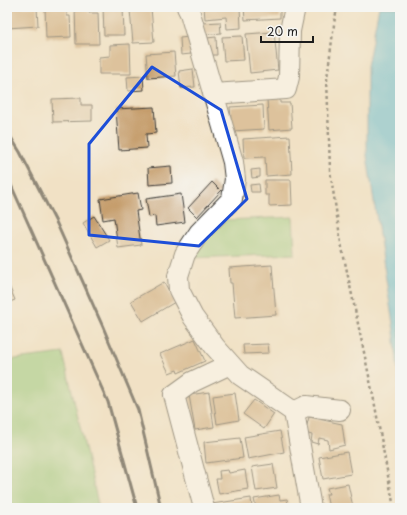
<svg xmlns="http://www.w3.org/2000/svg" width="407" height="515" viewBox="0 0 407 515" font-family="'Playpen Sans',sans-serif">
<rect width="100%" height="100%" fill="#f6f6f2"/>
<filter id="ink" filterUnits="userSpaceOnUse"><feTurbulence type="fractalNoise" baseFrequency=".025" numOctaves="2"/><feDisplacementMap in="SourceGraphic" scale="8" xChannelSelector="R" yChannelSelector="G"/><feConvolveMatrix kernelMatrix="1 2 1 2 8 2 1 2 1" color-interpolation-filters="sRGB"/></filter>
<filter id="wash" filterUnits="userSpaceOnUse"><feTurbulence type="fractalNoise" baseFrequency=".012" numOctaves="4" result="noise"/><feDisplacementMap in="SourceGraphic" scale="16" xChannelSelector="R" yChannelSelector="G"/><feGaussianBlur stdDeviation="0.9" result="paint"/><feColorMatrix in="noise" values="0 0 0 0 0 0 0 0 0 0 0 0 0 0 0 0 0 1.4 0 .05"/><feComposite in="paint" operator="in"/></filter>
<g filter="url(#wash)">
<rect width="100%" height="100%" fill="#f1e1c5"/>
<path fill="#91c97c" stroke="#56724c" d="M293,217L295,254L191,258L192,253L225,220Z
M63,353L99,508H7V360Z"/>
<path fill="#5cbddb" stroke="#3c6c7c" d="M379,7H400V68L396,94L400,122V397L394,331L367,156V66Z"/>
<g id="blocks">
<path fill="#c59c6b" d="M7,7H37L38,26L7,28Z
M45,7H67V16H70L71,37L46,38Z
M75,7H88L89,13H98L99,44H76Z
M103,7H123L124,35H104Z
M204,7H240L241,28L227,29L226,17L205,19Z
M244,7H280V18L245,20Z
M151,8L154,42L133,43L130,10Z
M220,22L221,33L204,35L203,23Z
M274,32L278,70L250,73L246,34Z
M242,36L244,60L224,61L222,37Z
M189,37L191,54L181,55L180,38Z
M216,37L217,55H208L207,38Z
M130,44L131,74H99V57L110,56V45Z
M174,52L176,76L148,78L146,54Z
M193,69L195,87L181,88L179,71Z
M143,76L144,90L128,91L127,77Z
M81,98V105H92V121L53,122L52,99Z
M280,98V103H290L292,128L269,130L267,99Z
M263,105L264,129L232,131L230,107Z
M154,107L156,133L146,134L147,148L119,150L116,109Z
M290,136L292,174L266,176L265,157L244,158L243,139Z
M171,166L172,183L149,185L148,168Z
M260,169V177L252,178L251,170Z
M265,180H291L292,205L269,206V195H265Z
M212,182L221,191L197,217L188,208Z
M259,184L260,192H251L250,185Z
M138,193L141,210L136,211L141,245L118,248L114,218L103,220L100,199Z
M181,194L185,222L156,226L155,216L149,217L146,199Z
M94,216L109,240L97,247L83,223Z
M272,265L276,315L235,318L232,283H230L229,268Z
M7,281L15,300L7,303Z
M164,282L175,302L143,321L131,301Z
M195,339L205,361L178,373L177,370L169,373L160,354Z
M268,344L269,353L244,354L243,345Z
M209,392L214,427L195,430L189,395Z
M235,393L239,420L217,424L213,396Z
M254,400L274,414L264,429L243,414Z
M309,417L342,424L345,445L329,449L328,440L319,438L318,444L311,442L312,435L305,433Z
M280,431L284,452L248,459L244,437Z
M240,438L243,458L206,463L204,442Z
M347,452L351,474L323,479L319,457Z
M273,464L277,488L256,491L252,467Z
M228,470L229,473L245,470L248,489L219,494L216,479H220L219,471Z
M348,484L353,507L329,508L326,494H329L327,488Z
M279,495L280,500L287,499L289,508H256L254,499Z
M251,498L252,508H213L212,504Z"/>
</g>
</g>
<g filter="url(#ink)">
<use href="#blocks" fill-opacity="0" stroke="#3c3a35" stroke-width="1"/>
<g fill="none" stroke-linecap="round" stroke-linejoin="round">
<defs>
<path id="minor" d="M187,7L190,13L233,162L235,179L232,199L199,233L185,254L178,276L179,290L193,317L215,347L240,375L294,412L311,508
M213,94L286,89L289,77L290,31L295,7
M294,412L306,406L340,410
M204,508L174,395L192,382L230,364"/>
</defs>
<use href="#minor" stroke="#3c3a35" stroke-width="22"/>
<path stroke="#3c3a35" stroke-width="2.5" stroke-dasharray="3 3" stroke-linecap="butt" d="M338,7L335,17L327,78L330,170L341,243L373,395L394,508"/>
<use href="#minor" stroke="#fff" stroke-width="20"/>
<path stroke="#1c1c1c" stroke-width="3" d="M7,131L20,152L57,224L103,327L138,410L161,508
M7,176L108,402L137,508"/>
</g>
</g>
<path d="M0 0H407V515H0ZM152,67L221,110L247,199L199,246L89,235V144Z" fill="#f1e1c5" fill-opacity=".55" fill-rule="evenodd"/>
<path fill="none" stroke="#1d4ed8" stroke-width="3" stroke-linejoin="round" d="M152,67L221,110L247,199L199,246L89,235V144Z"/>
<rect width="407" height="515" fill="none" stroke="#f6f6f2" stroke-width="24"/>
<path d="M261 36v6h52v-6" fill="none" stroke="#1c1c1c" stroke-width="2"/>
<text x="267" y="36" font-size="12" fill="#1c1c1c" stroke="#f6f6f2" stroke-width="3" paint-order="stroke">20 m</text>
</svg>
